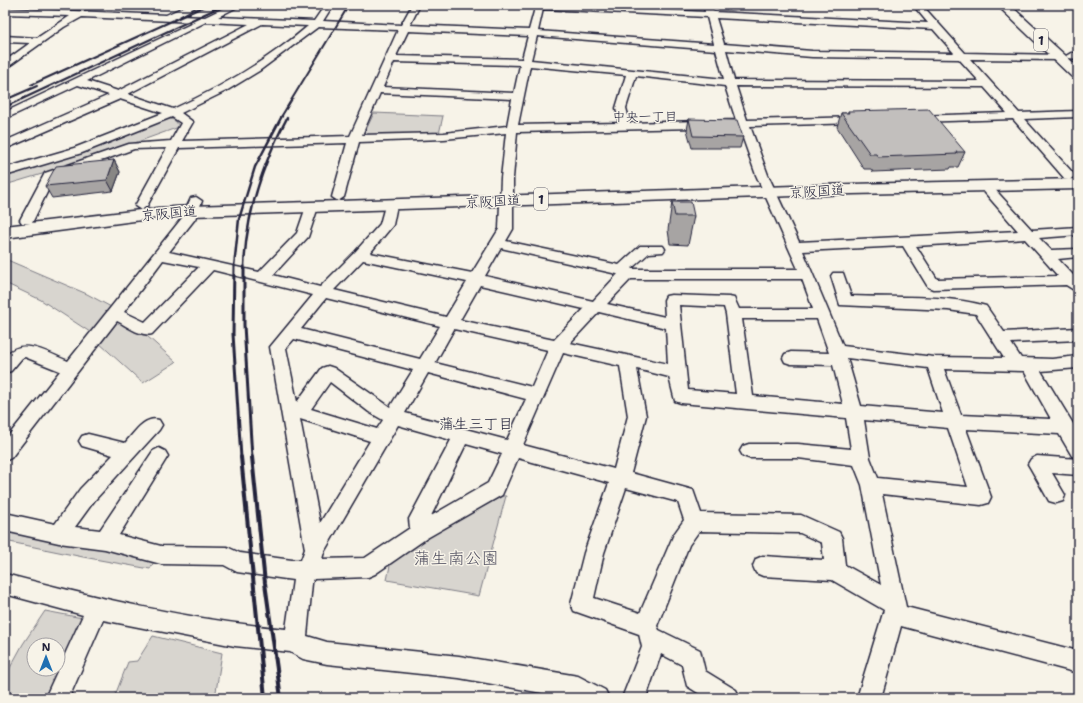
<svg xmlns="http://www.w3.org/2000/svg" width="1083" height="703" viewBox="0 0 1083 703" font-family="'Shantell Sans','Klee One',sans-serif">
<rect width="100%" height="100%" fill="#f7f3e8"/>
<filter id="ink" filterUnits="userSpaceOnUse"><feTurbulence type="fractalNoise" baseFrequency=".025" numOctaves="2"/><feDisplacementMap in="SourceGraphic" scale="8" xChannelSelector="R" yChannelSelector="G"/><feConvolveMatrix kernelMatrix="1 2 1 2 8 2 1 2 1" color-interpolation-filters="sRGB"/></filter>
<g filter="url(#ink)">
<path fill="#d8d5cf" stroke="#7d7c85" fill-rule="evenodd" d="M374,113L443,116L439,134L363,136Z
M165,118C173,119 176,120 179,127L79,163L5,185V174Z
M5,259L87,294L113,308L93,334L41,300L5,283Z
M117,320L147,336L176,362L143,383L98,342Z
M503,496H506L479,596L387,580L391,561L422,539Z
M11,532L156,558L150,569L83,557L5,541Z
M45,611L88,619L50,698H5V677L23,644ZM34,645H58V669H34Z
M153,636L222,653L215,698H114L128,662L137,661Z"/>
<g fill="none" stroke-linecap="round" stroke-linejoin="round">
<defs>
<path id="minor" d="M188,5H199L179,16L205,17L230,5H241L218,17L314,21L325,5H333L323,21L401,25L412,5H420L410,25L529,30L535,8H521L517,5H573L705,12L704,5H712L714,12L928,23L913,5H922L965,53L1062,55L1064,57L1059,60L970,59L1019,113L1078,111V117L1024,119L1073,173L1075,176L1069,180L1065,179L1013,119L916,122L910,119L916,116L1007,113L984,87L736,86L747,120L860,117L866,120L860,123L750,126L768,175L799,242L1018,231L980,187L986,183L990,184L1032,230L1078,227V235L1039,238L1051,250L1078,249V257L1058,259L1073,275H1078V289L1074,290L1066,285L933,289L928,287L903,246L803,251L843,346L934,357L1004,358L976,314L948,310L840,305L831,276L833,273H843L851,296C894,298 945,294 986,306L1004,332L1078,328V340L1011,343L1021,358L1052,359L1078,356V368L1041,371L1075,427L1078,435V458L1072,456L1059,434L966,429L991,497L988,503L981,505L882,494L906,607L1078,651V673L901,626L881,698H857L884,610L832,580L763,576L756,573L753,566L756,559L763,556L824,560L822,543L800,533L699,531L689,545L657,626L659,630L700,650L705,671L736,690L740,698H706L687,686L682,665L661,654L646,698H622L642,647L639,634L574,611L571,604L584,553L609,483L518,458L502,495L427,538L375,574L368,577L314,579L312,583L307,636L327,642L459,656L578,676L605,690L609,698H570L459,678L327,664L303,659L290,652L235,646L103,620L69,698H45L83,615L5,594V574C97,598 190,620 286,629L293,580L237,572L224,565L161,564L105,549L59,543L5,531V513L55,524L80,489L113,455L82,446L79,441L82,436L88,434L125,443C134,433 145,415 159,420L162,425L159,430L94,501L75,527L100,530L153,451L159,448L165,451L168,456L119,535L161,546L227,547L240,553L292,560H301L305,549L270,347L313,295L213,270L152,334C141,337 127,326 117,321L11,458L5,461V440L60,371L25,357L22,358L11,371L5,373V356C23,336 47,353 68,361L182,218L191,198L196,197L202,201L195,219L169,252L259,272L297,233L307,204H317L318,207L308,237L273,275L320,287L355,252L380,224L386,202H396L397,205L393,225L370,253L472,273L499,229L501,178L506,133L444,139L359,142L344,197L338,201L332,197L347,143L179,148L147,206L141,210L135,206L167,148L134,149L54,178L32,223H22L20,220L45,173L129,144L171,141L181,123L172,117L82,153L5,176V168L74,148L163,113L120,99L5,149V141L109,95L78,85L5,119V112L195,22L82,17L64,27L5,69V61L30,43L5,42V36L37,38L70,16L5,14V8L166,15ZM543,9L707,17L714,44L538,31ZM716,18L933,29L954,53L812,51L724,44ZM206,22L249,24L118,91L87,81ZM262,24L308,26C268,60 220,88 173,109L128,94ZM318,27L398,30L350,136L182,141L193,122L181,113L226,91L259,71ZM408,31L528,36L522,59L396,56ZM537,36L716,50L724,79L531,60ZM726,50L812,57L959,59L979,81L734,80ZM394,62L520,65L514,93L383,87ZM530,66L626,75L616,108L619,123L518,125ZM636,76L725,86L736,120L630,123L626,108ZM380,93L512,99L507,126L444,133L362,135ZM739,127L756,175L798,269H631L649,253L663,252L665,249L663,246H640L619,265L506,241L513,229V178L517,132ZM1025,239L1058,276L937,279L916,246ZM501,248L617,274H618L593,301L485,276ZM163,260L199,267L145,322L124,312ZM363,260L467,282L446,317L334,290ZM631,279H802L813,309H739L734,298L729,297L671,295L666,296L664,300L665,317L607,304ZM480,285L584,309L554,340L460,320ZM326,298L440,326L420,359L301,329ZM679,305L724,307L726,314L736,394L688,390ZM599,312L666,328L668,364L570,343ZM742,319H817L829,353L791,352L785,354L783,358L785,362L791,364L833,365L843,404L753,396ZM454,329L548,350L532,387L435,363ZM294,339L413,370L390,407L334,368L328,366L322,368L297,402L286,348ZM563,353L620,366L628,416L614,469L523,445ZM847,358L928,368L943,413L861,406ZM637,369L669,377L675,401L681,403L846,418L851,449L798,444H749L743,446L740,451L743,456L749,458H798L854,465L862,485L881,585L845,565L842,538L839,532L801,515L701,513L693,490L631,473L646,416ZM944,369L1024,371L1051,419L961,415ZM428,373L526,399L507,440L405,413ZM330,382L369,412L383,420L377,429L311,409ZM300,419L370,441L320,523ZM864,420L948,428L968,487L878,478L870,458ZM398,425L451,440L409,519L410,528L365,558L322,559L324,552ZM466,444L502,454L488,483L431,516ZM626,488L678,502L684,520L674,534L640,613L594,598L604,553Z
M1071,53H1078V59L1068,58L1066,56Z
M1037,456L1078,459V475L1052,473L1065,495L1063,501L1056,503L1049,501L1031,469L1028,464L1031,459Z"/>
<path id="highway" d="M997,5H1010L1078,67V79L1073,78Z
M1078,179V189L852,194L192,216L157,218L5,238V226L157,208L192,206L852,184Z"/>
</defs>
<use href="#minor" stroke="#22223b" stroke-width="3"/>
<use href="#highway" stroke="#22223b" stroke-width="3"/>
<use href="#minor" fill="#f7f3e8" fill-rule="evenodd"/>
<use href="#highway" fill="#f7f3e8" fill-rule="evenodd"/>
<path stroke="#22223b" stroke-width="2" d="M31,85L207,5
M5,100L37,86
M5,107L224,5
M281,117L349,5"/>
<path stroke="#22223b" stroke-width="2.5" d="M234,267L239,219L255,167L282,116
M244,267C246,213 262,165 287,118"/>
<path stroke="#22223b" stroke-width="3" d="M234,266L233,334L241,458
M244,266V325L252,458"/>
<path stroke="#22223b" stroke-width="4" d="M241,457L265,698
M252,457L265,583L281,698"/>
</g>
<path fill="#a7a4a3" stroke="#22223b" d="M848,111L965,152L958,167H951L950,169L873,172L871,169H864L837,127L841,113H848Z
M689,119L743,137L740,148H692L687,130Z
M114,160L120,172L113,191L52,198L45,186Z
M672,202L694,216L688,245L670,244L668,230Z"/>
<path fill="#888684" stroke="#22223b" d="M114,160L120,172L113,191L107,180Z"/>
<path fill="#c2bfbd" stroke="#22223b" d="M929,109L965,152H956L957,154L878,157L876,154H870L841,113H849L848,111Z
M689,119L737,120L743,137L693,136Z
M114,160L107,180L45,186L56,166Z
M672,202H691L694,216H675Z"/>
</g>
<g text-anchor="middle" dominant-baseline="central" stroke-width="3" stroke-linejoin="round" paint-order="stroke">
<g fill="#f7f3e8" stroke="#62616f" stroke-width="1">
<rect x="1034" y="29" width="14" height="22" rx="3"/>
<rect x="534" y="188" width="14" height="22" rx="3"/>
</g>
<g font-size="13" font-weight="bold" fill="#22223b">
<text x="1041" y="40">1</text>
<text x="541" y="199">1</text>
</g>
<g font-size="13" fill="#22223b" stroke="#f7f3e8">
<text x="645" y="116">中央一丁目</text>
</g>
<g font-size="14" fill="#22223b" stroke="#f7f3e8">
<text transform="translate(817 191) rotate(-3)">京阪国道</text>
<text transform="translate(493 201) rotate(-3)">京阪国道</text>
<text transform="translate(169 213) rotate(-5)">京阪国道</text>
</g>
<g font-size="15" fill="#22223b" stroke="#f7f3e8">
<text x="476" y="424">蒲生三丁目</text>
</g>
<g font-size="17" fill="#504f60" stroke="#f7f3e8">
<text x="456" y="558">蒲生南公園</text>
</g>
</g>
<rect width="1083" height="703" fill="none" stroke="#f7f3e8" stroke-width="20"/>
<rect x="10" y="10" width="1063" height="683" fill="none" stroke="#22223b" stroke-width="1.5" filter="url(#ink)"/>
<g transform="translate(46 657)"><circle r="19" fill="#f7f3e8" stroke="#a29fa3"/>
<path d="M0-3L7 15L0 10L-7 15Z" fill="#1f6fb2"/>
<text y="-6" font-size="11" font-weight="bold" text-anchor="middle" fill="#22223b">N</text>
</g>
</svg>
